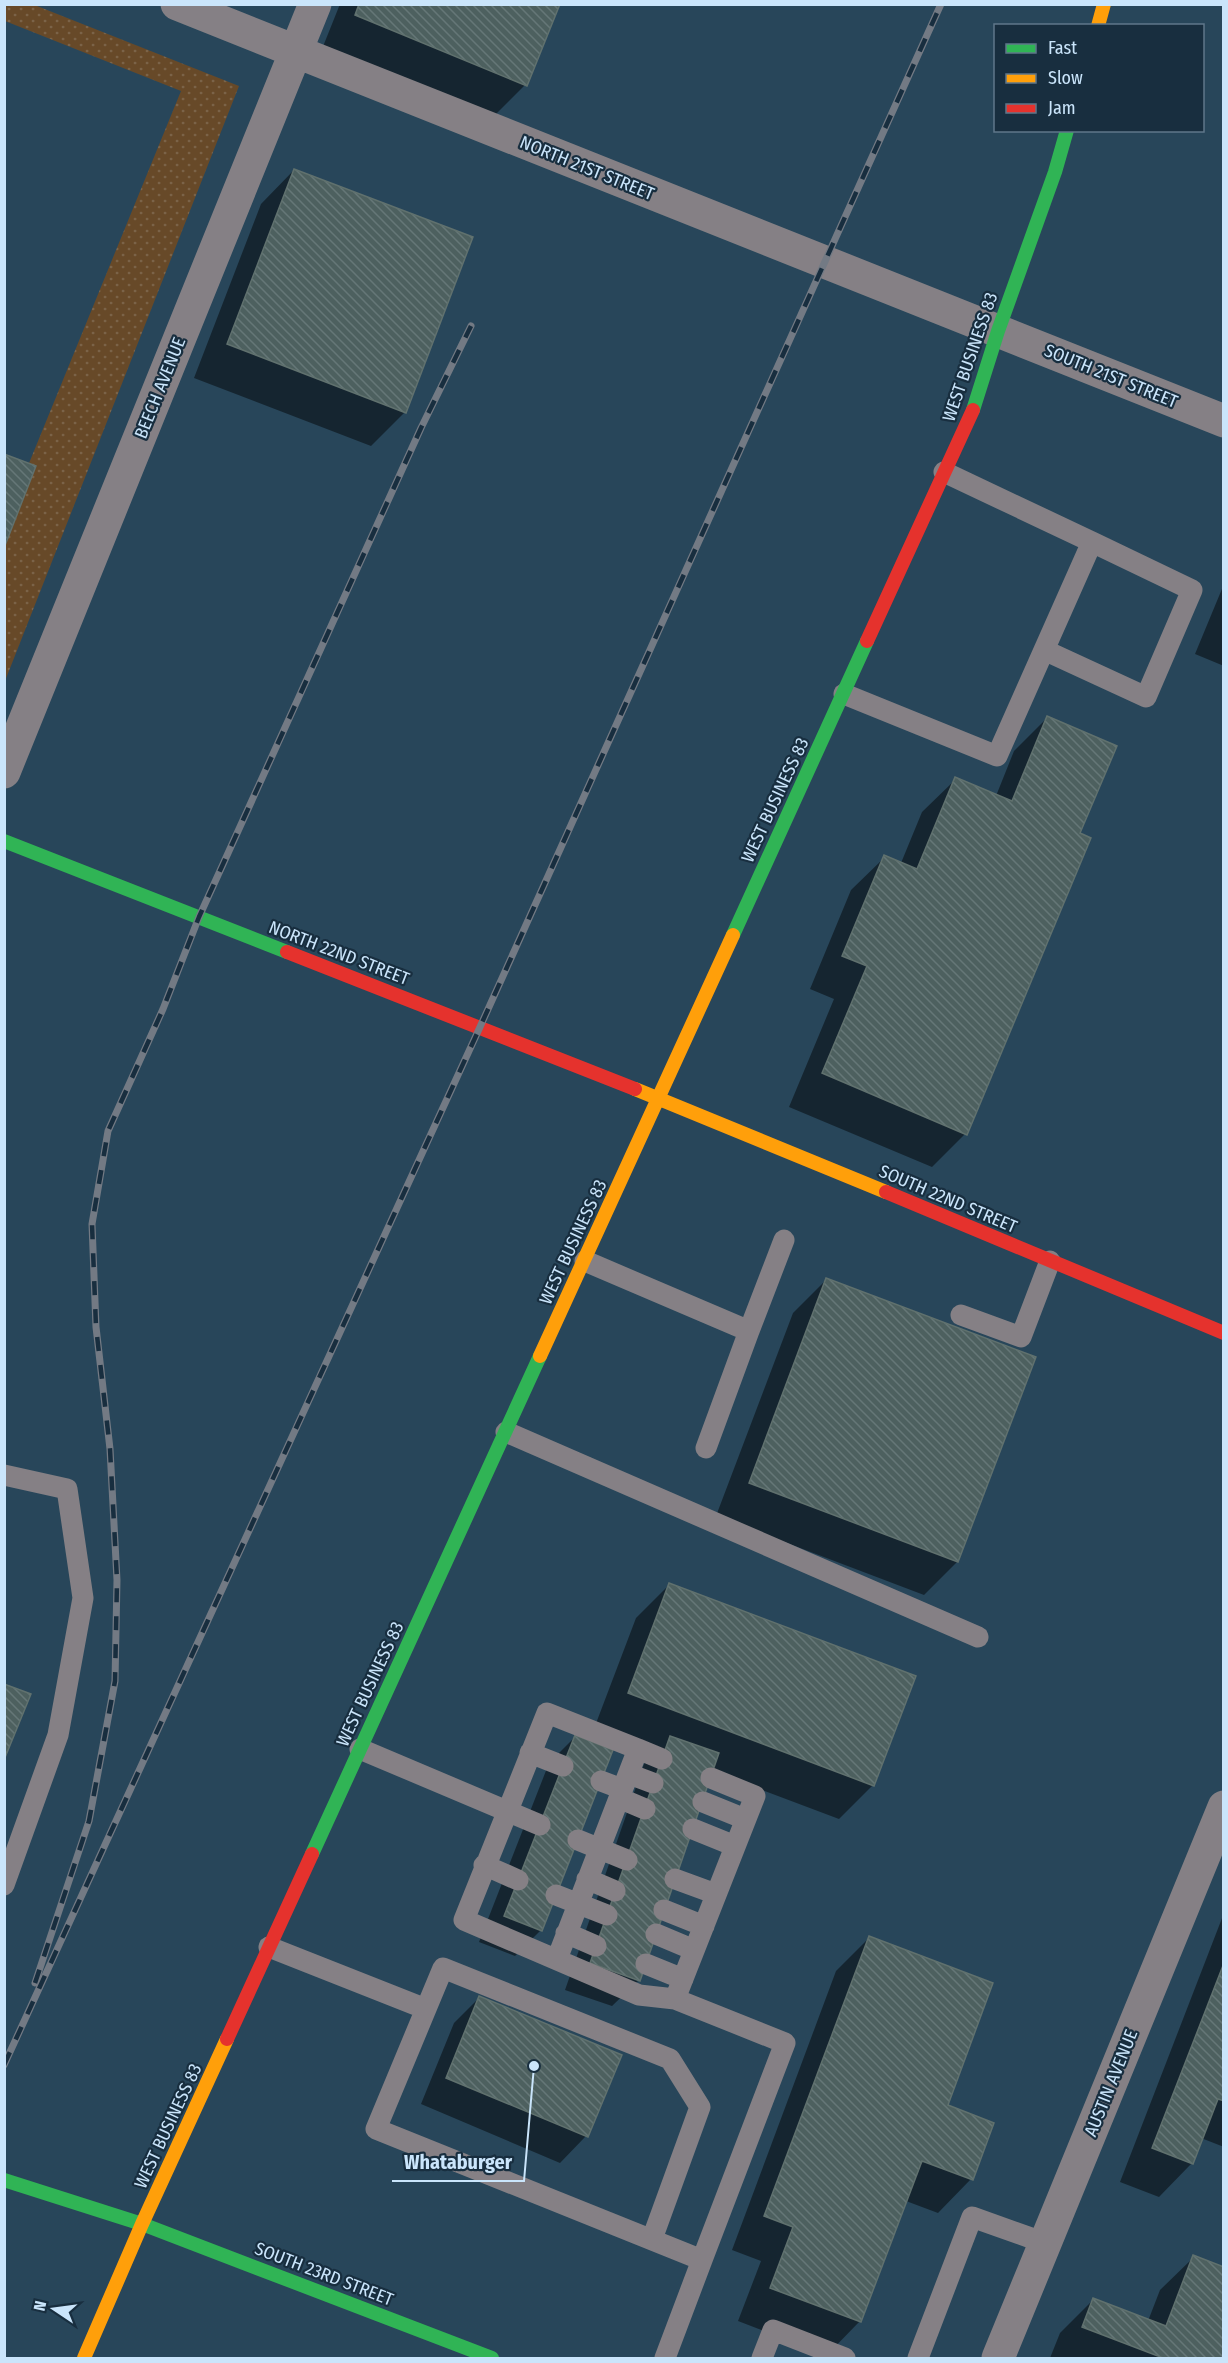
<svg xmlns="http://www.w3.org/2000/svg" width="1228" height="2363" viewBox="0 0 1228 2363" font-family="'Fira Sans Condensed',sans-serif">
<defs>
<pattern id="grass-dots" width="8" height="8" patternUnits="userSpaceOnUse" patternTransform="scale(1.5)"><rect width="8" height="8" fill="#674928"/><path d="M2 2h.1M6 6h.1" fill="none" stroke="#7b6348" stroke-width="1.8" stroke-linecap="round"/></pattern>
<pattern id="building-back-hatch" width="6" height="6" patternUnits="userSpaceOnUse" patternTransform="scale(1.5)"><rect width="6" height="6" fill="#4d605f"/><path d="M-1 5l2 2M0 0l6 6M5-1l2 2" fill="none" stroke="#657777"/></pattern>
</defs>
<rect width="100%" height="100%" fill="#28465a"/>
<path fill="url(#grass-dots)" d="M32,4L239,86L5,681V522L181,91L5,21V5Z"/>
<path fill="#0007" d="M340,4H558L525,85L492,118L322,49Z
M294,170L471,238L405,412L371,446L194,378L261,204Z
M1224,584V666L1195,654Z
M1047,718L1078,834L965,1134L932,1167L789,1107L834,999L810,989L851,890L885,857L901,863L922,812L956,779L996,796L1014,751Z
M826,1280L957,1562L924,1595L716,1516L793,1313Z
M669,1585L873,1785L839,1819L712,1771L639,1980L612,2006L565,1990L644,1764L658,1750L595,1726L636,1618Z
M575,1737L541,1930L515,1956L479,1942L549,1763Z
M1224,1913V2147L1201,2138L1192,2163L1159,2197L1120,2182Z
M869,1938L946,2106L992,2123L971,2179L938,2213L906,2201L860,2321L827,2355L738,2321L761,2261L732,2250L836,1971Z
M480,1997L620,2056L586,2136L560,2163L421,2104L454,2023Z
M1194,2257L1224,2268V2358H1050L1060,2333L1093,2300L1148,2321L1160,2290Z"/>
<path fill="url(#building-back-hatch)" stroke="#60716e" stroke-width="1.5" d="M359,4H560L527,86L355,15Z
M294,169L473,237L406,413L227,344Z
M4,454L36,466L4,548Z
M1047,716L1117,746L1080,833L1091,838L967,1135L822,1073L867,966L842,956L884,855L917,869L955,777L1012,801Z
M826,1278L1036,1357L958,1562L749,1483Z
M669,1583L916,1676L874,1786L628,1693Z
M4,1684L31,1694L4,1760Z
M575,1735L613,1750L542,1931L504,1916Z
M670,1736L719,1753L640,1981L590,1963Z
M869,1936L993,1983L948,2105L994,2123L973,2180L922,2161L861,2322L770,2288L793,2227L764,2216Z
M1224,1963V2101L1218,2099L1193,2164L1152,2148Z
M479,1996L622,2055L588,2137L446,2078Z
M1193,2255L1224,2267V2358H1163L1082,2327L1093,2298L1166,2326Z"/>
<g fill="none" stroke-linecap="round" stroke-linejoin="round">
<path stroke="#858085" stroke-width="21" d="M1044,650L1146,697L1192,590L1092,542
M844,694L997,756L1092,542L944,472
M585,1261L749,1331L784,1240
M961,1315L1021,1337L1050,1261
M506,1432L978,1637
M706,1448L749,1331
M4,1475L67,1489L83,1598L58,1735L4,1885
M360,1749L540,1825
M638,1749L662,1759
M530,1753L563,1766
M629,1774L653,1783
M601,1781L622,1789
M619,1798L645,1809
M703,1802L745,1819
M693,1829L735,1846
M578,1840L627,1860
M484,1865L518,1880
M587,1879L615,1891
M675,1879L716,1894
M556,1895L607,1915
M664,1910L704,1926
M566,1933L596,1946
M656,1934L694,1950
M269,1947L426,2009
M557,1959L638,1749L547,1713L464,1920L639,1995L675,1999L785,2043L702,2260
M646,1964L683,1979
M675,1999L755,1796L711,1778
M652,2239L700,2107L670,2059L443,1968L376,2129L702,2260L665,2358
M762,2358L773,2330L845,2358
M918,2358L972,2217L1045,2243"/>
<path stroke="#858085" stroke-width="33" d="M177,4L1224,421
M4,772L315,4
M998,2358L1224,1807"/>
<path stroke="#30b455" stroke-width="14" d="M973,410L998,331L1055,172L1067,130
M4,841L287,952
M733,935L867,641
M312,1854L540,1356
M4,2180L142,2224
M142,2224L492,2358"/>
<path stroke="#ff9f0a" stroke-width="14" d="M1098,26L1104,4
M635,1089L886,1192
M540,1356L733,935
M84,2358L142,2224L227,2039"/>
<path stroke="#e5322d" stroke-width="14" d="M867,641L973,410
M287,952L635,1089
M886,1192L1224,1333
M227,2039L312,1854"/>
<defs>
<path id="rail" d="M35,1983L89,1821L115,1681L117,1580L110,1449L96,1327L92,1224L108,1131L163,1009L199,917L421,428L471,326
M4,2065L480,1027L941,4"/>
</defs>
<use href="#rail" stroke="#737a84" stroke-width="7"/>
<use href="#rail" stroke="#182e3f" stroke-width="4.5" stroke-dasharray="14" stroke-linecap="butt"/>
</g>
<g text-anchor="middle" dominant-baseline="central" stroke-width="4.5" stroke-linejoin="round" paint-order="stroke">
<g font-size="18" fill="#cae5fb" stroke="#182e3f">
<text transform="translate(587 168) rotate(22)">NORTH 21ST STREET</text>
<text transform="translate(970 357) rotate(-71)">WEST BUSINESS 83</text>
<text transform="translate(1111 376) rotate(22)">SOUTH 21ST STREET</text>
<text transform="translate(160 388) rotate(-68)">BEECH AVENUE</text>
<text transform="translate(775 800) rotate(-65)">WEST BUSINESS 83</text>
<text transform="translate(339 953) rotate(21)">NORTH 22ND STREET</text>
<text transform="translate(948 1199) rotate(23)">SOUTH 22ND STREET</text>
<text transform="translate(573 1242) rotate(-65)">WEST BUSINESS 83</text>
<text transform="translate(370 1684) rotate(-65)">WEST BUSINESS 83</text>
<text transform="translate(1111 2083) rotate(-68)">AUSTIN AVENUE</text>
<text transform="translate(168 2126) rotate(-65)">WEST BUSINESS 83</text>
<text transform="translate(324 2274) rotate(21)">SOUTH 23RD STREET</text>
</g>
</g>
<path fill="none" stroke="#cae5fb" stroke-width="2" d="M534 2066L524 2181H392"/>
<circle fill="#cae5fb" stroke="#182e3f" stroke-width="2" cx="534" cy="2066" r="6"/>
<g font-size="20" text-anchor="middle" font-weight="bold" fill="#cae5fb" stroke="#182e3f" stroke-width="4.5" stroke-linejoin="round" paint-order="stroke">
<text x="458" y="2169">Whataburger</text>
</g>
<rect width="1228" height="2363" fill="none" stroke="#cae5fb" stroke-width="12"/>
<rect x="994" y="24" width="210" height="108" fill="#182e3f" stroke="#5f778a" stroke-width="1.5"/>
<rect x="1006" y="44" width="30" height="9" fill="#30b455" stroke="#5f778a" stroke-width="1.5"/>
<text x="1048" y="54" font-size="18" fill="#cae5fb">Fast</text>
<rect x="1006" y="74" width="30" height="9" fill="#ff9f0a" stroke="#5f778a" stroke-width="1.5"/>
<text x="1048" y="84" font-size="18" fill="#cae5fb">Slow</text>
<rect x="1006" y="104" width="30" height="9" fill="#e5322d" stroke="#5f778a" stroke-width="1.5"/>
<text x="1048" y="114" font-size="18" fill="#cae5fb">Jam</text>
<g transform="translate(54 2309) rotate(283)" stroke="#182e3f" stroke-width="4.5" paint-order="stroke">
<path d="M0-4.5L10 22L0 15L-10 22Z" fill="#cae5fb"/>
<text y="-9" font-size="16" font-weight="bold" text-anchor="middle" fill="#cae5fb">N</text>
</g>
</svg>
